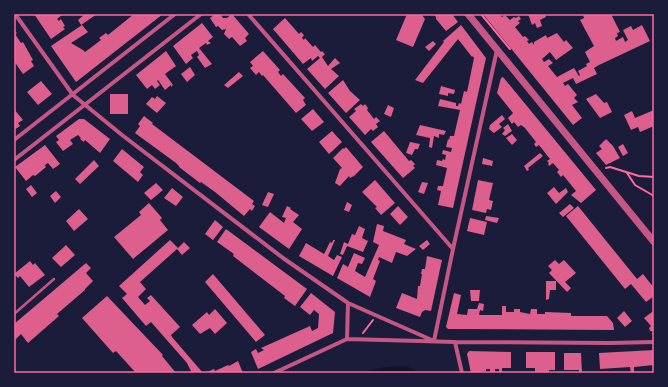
<svg xmlns="http://www.w3.org/2000/svg" width="668" height="387" viewBox="0 0 668 387" font-family="Manrope,sans-serif">
<rect width="100%" height="100%" fill="#1b1b3a"/>
<path fill="#12122b" d="M407,366L420,373H358L385,367Z"/>
<path fill="#dd5f8e" d="M34,14H63L57,19L59,21L61,19L65,26L63,27L65,29L51,39Z
M85,14H97L81,25L78,20Z
M134,14H163L76,82L51,46L82,25L88,32L71,43L83,50L85,52L101,40L99,38L106,33L108,35Z
M215,14H220L223,18H227L232,14L249,34L245,38L247,41L240,46L232,37L229,39L224,34L226,29L222,30L218,26L216,27L210,18Z
M407,14H421L425,19L413,47L396,40Z
M434,14H452L458,22L446,31L436,19V17Z
M483,14H499L502,17L505,15L510,20L514,17L516,18L519,16L521,19L518,21L520,23L515,27L523,37L525,36L529,40L527,41L529,44L532,42L534,45V42L546,35L547,38L557,33L564,42L566,40L573,48L556,60L550,52L542,59L544,62L549,59L553,63L548,66L557,77L574,68L579,76L580,75L578,71L587,66L586,64L590,62L585,52L594,46L580,20L584,18L583,14H611L620,32L617,33L618,36L615,38L616,41L623,37L625,42L628,40L623,30L631,26L633,30L642,25L650,41L599,65L594,68L597,74L576,84L573,78L563,83L565,86L568,84L577,95L574,98L578,102L572,105L582,118L573,125Z
M528,14H545L546,17L540,20L542,26L537,28L535,23L532,25Z
M285,18L299,34L301,32L304,35L302,38L304,40L305,38L313,47L315,45L321,52L322,51L325,54L322,57L328,66L335,58L340,63L331,69L339,76L325,89L307,69L320,58L318,56L312,61L311,58L303,64L273,29Z
M202,23L213,37L208,41L211,43L207,45L206,43L199,48L212,64L205,68L197,57L199,55L197,51L191,55L193,58L186,64L173,46Z
M461,25L486,58L453,208L438,205L441,191L437,190L438,186H443L447,168L436,165L437,160L442,161L443,159L445,160L446,155L442,154L443,150L451,152L452,148L446,147L448,139L449,140L450,136H454L460,110L438,106L440,99L456,103V106H458L459,103L461,104L464,91L467,92L474,58L473,56L472,57L458,39L423,83L415,80L444,42L443,41Z
M14,30L17,33L15,34L21,43L23,42L33,60L31,61L34,66L23,74L14,61Z
M433,41L436,44L429,51L425,47Z
M166,51L176,66L165,74L173,85L171,87V85L165,90L158,80L157,81L160,85L155,89L152,85L147,89L136,75Z
M263,51L280,70L278,72L281,76L283,74L305,98L303,100L306,105L296,113L263,75L262,76L259,72L256,75L250,68L253,66L250,62Z
M190,67L195,75L187,82L181,74Z
M239,72L243,76L228,88L224,85Z
M503,77L596,190L581,203L571,195L576,191L563,175L561,177L557,172L559,170L553,163L549,166L548,164L549,163L547,161L550,159L539,145L536,147L534,144L536,142L525,128L521,125L518,127L514,122L512,124L508,118L513,113L497,93L501,78Z
M343,80L350,91L360,100L346,113L328,93Z
M41,81L52,94L38,105L27,92Z
M441,86L455,90L454,94L448,93V96L439,94Z
M110,94H128V114H110Z
M596,94L604,103L607,102L612,112L600,118L586,99Z
M157,96L166,103L157,113L146,104L152,97L155,99Z
M361,104L363,106L365,104L368,108L367,110L374,119L376,117L380,121L376,124L378,127L373,131L371,129L365,135L349,117L356,111L354,109Z
M388,105L394,108L391,117L384,114Z
M14,109L23,120L18,123L20,126L14,130Z
M313,109L324,122L312,131L301,119Z
M654,110V126L640,132L638,127L631,130L624,115L632,111L635,118Z
M502,115L505,119L499,124L502,127L494,133L489,129L490,125Z
M144,116L153,123L152,124L254,201L252,204L255,206L252,211L250,209L244,216L215,192L201,182L200,183L179,167V166L176,163L135,133L140,126L138,124Z
M79,119H84L110,139L100,153L85,140L84,142L80,139L81,138L78,135L70,140L73,144L63,151L56,142L59,140L56,136Z
M508,124L512,131L505,136L502,134L505,130L503,128Z
M420,125L446,131L444,135L439,134V138L434,136L432,148L429,147L430,138L416,135Z
M332,131L342,142L329,154L319,142Z
M384,131L409,161L411,160L415,164L413,166L415,168L403,178L371,142Z
M512,134L517,140L512,145L506,138Z
M606,139L613,146L620,158L606,165L596,153L602,149L599,146Z
M410,142L420,144L418,149H415L412,155L406,153Z
M623,144L628,153L623,156L618,147Z
M45,145L60,164L53,169L48,163L45,165L46,167L40,172L35,176L33,175L26,181L15,167Z
M346,147L363,167L354,176L350,178L349,176L340,186L335,183L340,169L342,168L333,158L343,148L344,149Z
M122,149L144,167L140,172L143,175L138,182L113,161Z
M540,153L543,156L528,168L529,170L527,171L524,166Z
M483,158L493,161L492,166L482,164Z
M94,160L99,166L80,184L75,179Z
M375,180L395,203L381,215L375,208L377,207L362,192Z
M478,180L493,183L489,200L493,201L491,210L487,209L486,213L472,210Z
M422,182L428,183L424,194L418,192Z
M156,183L163,190L151,200L144,193Z
M31,185L37,193L32,197L26,189Z
M554,187L559,193L566,188L568,192L556,204L547,193Z
M172,188L183,197L176,206L164,198Z
M56,191L61,197L55,203L50,196Z
M268,192L274,194L268,207L262,205Z
M347,202L352,205L349,212L344,210Z
M149,203L162,218L160,220L168,230L133,259L114,237L141,215L139,212Z
M570,204L574,208L563,217L559,213Z
M287,206L291,208L290,209L299,215L293,222L302,229L289,249L259,227L270,212L284,223L286,218L282,217Z
M398,206L408,217L400,225L390,214Z
M578,206L637,279L643,274L654,288V296L646,302L631,284L625,289L566,216Z
M79,209L88,219L74,231L66,221Z
M486,216L499,218L497,223L485,220Z
M470,218L487,222L484,235L467,231Z
M215,220L223,227L213,240L205,234Z
M377,224L384,226L383,231L406,240L404,244L416,249L407,256L396,252L392,263L379,257L378,260L380,261L373,279L376,281L370,297L337,278L343,264L348,267L354,253L365,258L362,264L358,263L355,271L365,277L379,245L373,242Z
M359,226L365,229L362,238L368,241L363,252L347,246L343,255L340,254L344,242L348,244L352,234L355,235Z
M226,229L307,289L295,306L284,298L285,296L233,256L234,254L217,242Z
M170,240L178,248L184,242L190,248L182,255L177,249L140,282L146,289L138,297L145,305L150,301L147,298L151,295L180,327L171,335L172,337L203,373H192L187,363L151,322L146,326L122,298L127,294L119,286Z
M333,240H335L328,256L334,260L337,255L342,257L333,276L299,256L306,243L324,254L330,242L332,243Z
M427,240L430,244L423,250L419,246Z
M66,245L75,255L61,267L52,258Z
M427,256L442,260L431,311L425,310L422,312L420,317L396,308L402,293L417,299L418,286H420L422,274H421L422,269H425Z
M555,260L559,264L564,260L576,273L565,282L571,288L567,292L549,273L552,270L548,266Z
M30,261L33,265L35,263L45,275L29,287L20,276L18,278L14,274Z
M86,263L91,268L86,273L93,281L85,289V290L57,314L59,316L28,343L21,334L14,341V324Z
M213,274L265,335L256,342L205,282Z
M546,281H556V290H550L549,299L546,300Z
M470,290H480L479,301H471Z
M311,293L335,312L333,333L258,369L251,352L256,349L258,353L264,350L261,348L310,326L312,331L318,328L319,314L314,310L310,315L300,307Z
M454,293L461,295L457,314L467,315L468,309H477L479,303L484,304L483,311L480,310L479,315H502V306H506V312H514V309H520V312L530,314L531,309H537V314H545V312L571,313V316H607L613,323L614,330L448,329L446,327Z
M107,296L163,355L162,356L176,373H136L116,351L113,353L82,318Z
M215,309L227,323L215,334L210,328L200,334L192,325L207,312L209,315Z
M624,311L632,321L625,327L617,318Z
M652,312L654,314V331H650L649,328L651,326L644,318Z
M654,350V365L634,367V373H631L630,367L600,369L599,353Z
M469,351L511,352V368H502V373H499V369H495V373H490V369H486V371L471,373L467,354Z
M526,352H555V370H549V373H535V368H526Z
M564,353H581L582,373H579V370H564Z
M238,361L243,373H205L214,369L215,371L228,365L229,366Z"/>
<g fill="none" stroke-linecap="round" stroke-linejoin="round">
<path stroke="#ff6b9d" stroke-width="2" d="M481,14L510,49
M606,168L610,167L639,176L654,177
M627,173L635,185L654,196
M363,333L373,320"/>
<path stroke="#c65784" stroke-width="2.5" d="M14,314L54,279"/>
<path stroke="#c65784" stroke-width="4" d="M15,14L73,95L122,135L283,258L348,303L434,341
M248,14L453,249
M14,140L175,14
M14,160L201,14
M347,339L348,303
M434,341L453,249L497,50
M455,342L462,373
M274,373L347,339L455,342L610,343L654,342"/>
<path stroke="#c65784" stroke-width="7" d="M468,14L654,242"/>
</g>
<rect width="668" height="387" fill="none" stroke="#1b1b3a" stroke-width="30"/>
<rect x="15" y="15" width="638" height="357" fill="none" stroke="#ff6b9d" stroke-width="1.5"/>
</svg>
